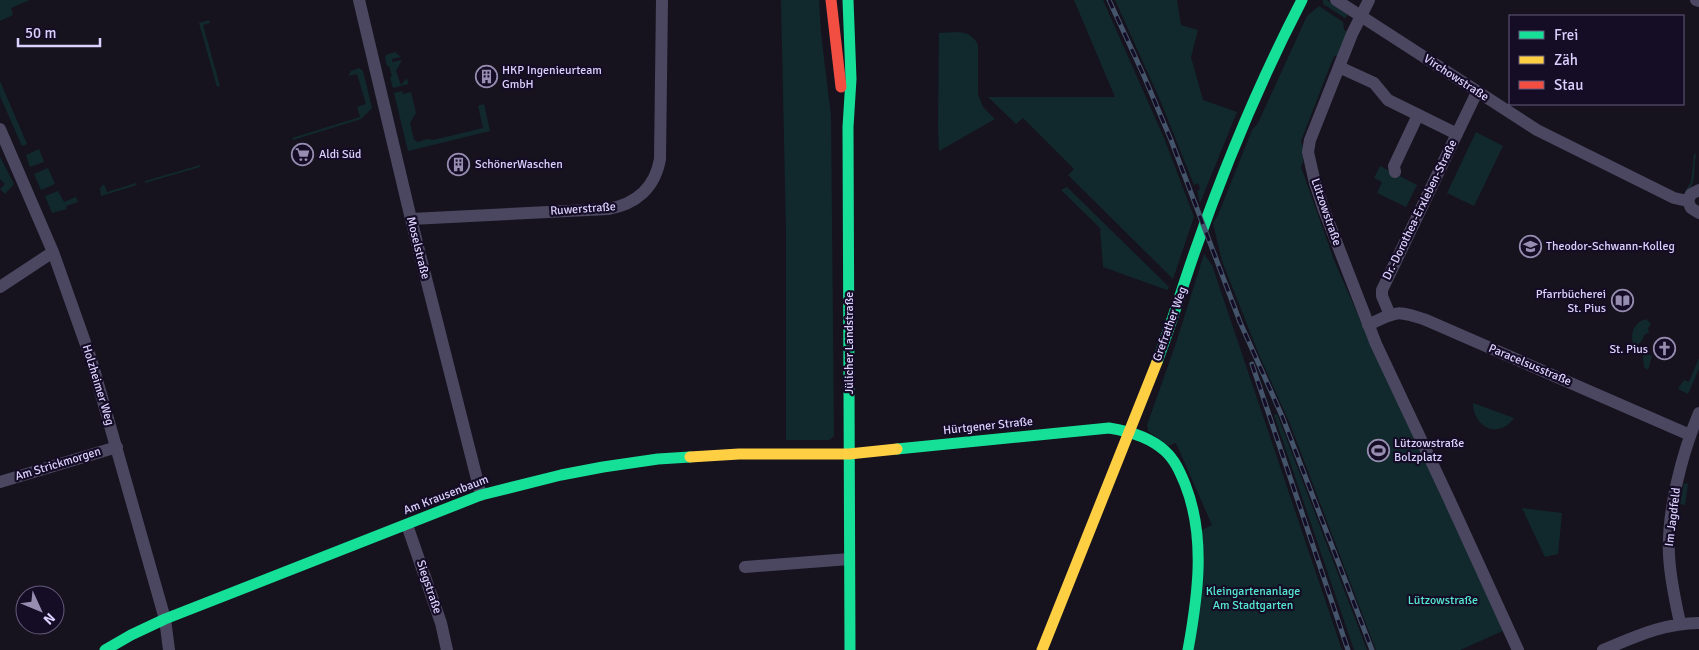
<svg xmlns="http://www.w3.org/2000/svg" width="1699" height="650" viewBox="0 0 1699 650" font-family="Signika,sans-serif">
<rect width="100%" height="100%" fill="#16131f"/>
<path fill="#11292d" d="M0,0H30L11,8L13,15L0,21Z
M781,0H819L821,34L831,115L834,436L829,440H786V231Z
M1074,0H1103L1164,138L1194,217L1173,279L1068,175L1074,169L1023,118L1016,124L988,97H1115Z
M1115,0H1177L1181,25L1198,30L1191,57L1203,100L1237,112L1200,203L1197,191L1200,189L1198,183L1194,185L1160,100Z
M1323,0H1327L1348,15L1345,18L1323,4Z
M1319,6L1343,22L1344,30L1348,32L1339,55L1334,56L1301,141C1304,150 1305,158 1301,167L1334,260L1372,347L1505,630L1460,650H1376L1290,424L1260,357L1222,261L1213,223L1218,215L1252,130L1258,123L1307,16Z
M209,20L210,23L203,25L220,86L217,87L199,23Z
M939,33C955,33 970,28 978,45V94L983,107L995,119L939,151L938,127Z
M395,52L401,57L392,59V62L402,60L396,71L401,85L407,78L408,84L393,88L390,77L392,76L389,66H387L385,58L386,55Z
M359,68L363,71L372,108L361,119L293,140L292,138L360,117L357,107L366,104L357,74L348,76L351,71Z
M0,81L27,144L22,146L0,96Z
M402,91L403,94L411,92L416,113L410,123L414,140L418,142L427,139L433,140L483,128L478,106L484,104L490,131L408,151L394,93Z
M1476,132L1503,146L1474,206L1447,193Z
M39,149L44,162L30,167L26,155Z
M1694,153L1696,155C1692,174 1699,182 1683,195L1691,182Z
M0,157L14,184L5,194L0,189L5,184L0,179Z
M200,165V167L145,183V181Z
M1380,166L1417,185L1406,207L1377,193L1382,182L1374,178Z
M48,168L55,184L41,190L34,174Z
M136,183L137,185L101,196L100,188L104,184L107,192Z
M1067,187L1169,287L1167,290L1103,267L1100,228L1061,190Z
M58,191L64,202L76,197L78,202L66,206L67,209L52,213L45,196Z
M1204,254L1212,265L1342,650H1194L1202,530L1212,525L1176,443L1168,446L1148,431L1147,425L1176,343Z
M1646,319L1651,324L1648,328L1649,332L1644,335L1643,339L1635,348C1629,337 1632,323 1646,319Z
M1646,354L1652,356L1648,370L1644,367L1643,356Z
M1699,358V369L1688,394L1678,389L1684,380L1689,382Z
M1473,403L1514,418C1499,440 1473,427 1473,403Z
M1277,414L1367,650H1354L1274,415Z
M1684,483L1688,484L1685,505L1680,504Z
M1522,508L1562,513L1558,554L1545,557Z"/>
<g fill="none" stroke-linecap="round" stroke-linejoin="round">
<path stroke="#4b4760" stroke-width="12" d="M359,0L411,219L481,495
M1336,0L1537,130L1674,198L1688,201
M1369,0L1352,34L1310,140L1308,152L1315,183L1324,210L1376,344L1449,499L1518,650
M1696,0L1699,1
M1339,67L1374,83L1388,100L1457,134
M0,129L53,252L91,359L165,619L169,650
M1395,172L1394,166L1418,115
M1699,190L1691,194L1688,201L1691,208L1699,213
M411,219L608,209C636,204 655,188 660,159L662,0
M0,287L53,252
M1390,315L1382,296V290L1477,92
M1368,325C1397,311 1396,310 1426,320L1690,435
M0,482L117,447
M407,525L441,623L447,650
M745,567L849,559
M1680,623C1675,600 1670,578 1669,555C1667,511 1682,453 1699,413
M1603,650C1635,637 1664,623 1699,623"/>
<path stroke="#16e098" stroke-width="11" d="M848,0L851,79L848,127L850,650
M1157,362C1171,325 1182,288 1195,251C1225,165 1260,81 1302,0
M897,449L1109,428C1128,431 1151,438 1165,451C1175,460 1180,472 1185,484C1206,537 1198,595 1188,650
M105,650L131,635L165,619L481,495L561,475L603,467L658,459L690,457"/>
<path stroke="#ffcf43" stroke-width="11" d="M690,457L739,454H849L897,449
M1042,650L1157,362"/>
<path stroke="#f24e42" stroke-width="11" d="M831,0L841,87"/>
<defs>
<path id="rail" d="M1109,0L1144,76L1171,140L1240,322L1282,416L1372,650
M1252,364L1348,650"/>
</defs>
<use href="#rail" stroke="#44556b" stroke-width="5"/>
<use href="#rail" stroke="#140d25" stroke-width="3" stroke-dasharray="9" stroke-linecap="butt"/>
</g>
<defs>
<symbol id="building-ring" viewBox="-11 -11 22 22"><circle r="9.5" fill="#140d25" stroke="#968eb1" stroke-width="1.5"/><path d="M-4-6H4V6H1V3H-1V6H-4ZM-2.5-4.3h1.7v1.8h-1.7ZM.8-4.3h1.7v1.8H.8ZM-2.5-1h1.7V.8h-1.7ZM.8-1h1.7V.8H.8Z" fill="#968eb1"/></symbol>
<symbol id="supermarket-ring" viewBox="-11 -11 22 22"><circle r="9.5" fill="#140d25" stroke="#968eb1" stroke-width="1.5"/><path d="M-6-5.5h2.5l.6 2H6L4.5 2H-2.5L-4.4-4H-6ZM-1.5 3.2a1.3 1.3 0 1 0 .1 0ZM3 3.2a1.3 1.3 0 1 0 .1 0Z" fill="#968eb1"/></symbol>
<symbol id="school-ring" viewBox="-11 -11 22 22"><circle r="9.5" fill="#140d25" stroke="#968eb1" stroke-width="1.5"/><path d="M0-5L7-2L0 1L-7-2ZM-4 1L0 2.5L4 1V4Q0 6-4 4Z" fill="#968eb1"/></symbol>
<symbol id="library-ring" viewBox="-11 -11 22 22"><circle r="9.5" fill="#140d25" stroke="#968eb1" stroke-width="1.5"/><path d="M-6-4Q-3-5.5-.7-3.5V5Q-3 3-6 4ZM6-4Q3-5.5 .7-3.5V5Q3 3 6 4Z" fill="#968eb1"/></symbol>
<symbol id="church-ring" viewBox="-11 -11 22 22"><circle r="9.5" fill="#140d25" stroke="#968eb1" stroke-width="1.5"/><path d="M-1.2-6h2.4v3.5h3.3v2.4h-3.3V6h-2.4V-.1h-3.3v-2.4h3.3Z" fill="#968eb1"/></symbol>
<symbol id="stadium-ring" viewBox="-11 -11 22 22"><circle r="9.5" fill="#140d25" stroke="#968eb1" stroke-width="1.5"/><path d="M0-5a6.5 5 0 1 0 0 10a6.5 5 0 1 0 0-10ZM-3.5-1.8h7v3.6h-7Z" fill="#968eb1"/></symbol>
</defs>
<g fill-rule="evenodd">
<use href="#building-ring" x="474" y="64" width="25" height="25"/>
<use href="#supermarket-ring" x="290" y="142" width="25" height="25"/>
<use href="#building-ring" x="446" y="152" width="25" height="25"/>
<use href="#school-ring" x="1518" y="234" width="25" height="25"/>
<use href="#library-ring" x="1610" y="288" width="25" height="25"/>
<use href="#church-ring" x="1652" y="336" width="25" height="25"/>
<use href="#stadium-ring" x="1366" y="438" width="25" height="25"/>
</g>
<g text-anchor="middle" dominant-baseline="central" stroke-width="4.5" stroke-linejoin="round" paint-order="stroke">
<g font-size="12" fill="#dbd1ff" stroke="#140d25" text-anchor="start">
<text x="502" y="70">HKP Ingenieurteam<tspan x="502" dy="14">GmbH</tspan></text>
<text x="319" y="154">Aldi Süd</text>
<text x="475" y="164">SchönerWaschen</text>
<text x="1546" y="246">Theodor-Schwann-Kolleg</text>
<text x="1606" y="294" text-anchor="end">Pfarrbücherei<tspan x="1606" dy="14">St. Pius</tspan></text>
<text x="1648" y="349" text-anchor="end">St. Pius</text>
<text x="1394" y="443">Lützowstraße<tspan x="1394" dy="14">Bolzplatz</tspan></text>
</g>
<g font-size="12" fill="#dbd1ff" stroke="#140d25">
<text transform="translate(1456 78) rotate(33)">Virchowstraße</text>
<text transform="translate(583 209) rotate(-4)">Ruwerstraße</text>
<text transform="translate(1420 210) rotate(-64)">Dr.-Dorothea-Erxleben-Straße</text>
<text transform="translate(1326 212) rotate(71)">Lützowstraße</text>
<text transform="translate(418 248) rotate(76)">Moselstraße</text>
<text transform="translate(1170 324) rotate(-70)">Grefrather Weg</text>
<text transform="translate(849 343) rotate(-90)">Jülicher Landstraße</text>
<text transform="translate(1530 365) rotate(23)">Paracelsusstraße</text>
<text transform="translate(98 385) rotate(73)">Holzheimer Weg</text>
<text transform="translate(988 426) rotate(-6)">Hürtgener Straße</text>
<text transform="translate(58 464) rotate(-17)">Am Strickmorgen</text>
<text transform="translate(446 495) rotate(-21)">Am Krausenbaum</text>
<text transform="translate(1673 517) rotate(-83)">Im Jagdfeld</text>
<text transform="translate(429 587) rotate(71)">Siegstraße</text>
</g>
<g font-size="12" fill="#55e7d2" stroke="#140d25">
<text x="1253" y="591">Kleingartenanlage<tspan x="1253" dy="14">Am Stadtgarten</tspan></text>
<text x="1443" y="600">Lützowstraße</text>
</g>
</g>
<rect x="1509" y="15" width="175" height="90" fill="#140d25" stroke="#645b7c"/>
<rect x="1519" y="31" width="25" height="8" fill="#16e098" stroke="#645b7c"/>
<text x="1554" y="40" font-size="15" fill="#dbd1ff">Frei</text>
<rect x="1519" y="56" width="25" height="8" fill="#ffcf43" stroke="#645b7c"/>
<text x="1554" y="65" font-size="15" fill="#dbd1ff">Zäh</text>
<rect x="1519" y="81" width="25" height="8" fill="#f24e42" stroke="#645b7c"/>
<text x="1554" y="90" font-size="15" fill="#dbd1ff">Stau</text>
<g transform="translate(40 610) rotate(134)"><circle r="24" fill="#140d25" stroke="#645b7c"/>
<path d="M0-4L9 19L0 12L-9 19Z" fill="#968eb1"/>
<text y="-8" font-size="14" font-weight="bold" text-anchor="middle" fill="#dbd1ff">N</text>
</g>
<path d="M18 38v8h82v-8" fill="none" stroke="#dbd1ff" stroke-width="2.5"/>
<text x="25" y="38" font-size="15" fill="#dbd1ff" stroke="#140d25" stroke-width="4" paint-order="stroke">50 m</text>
</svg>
